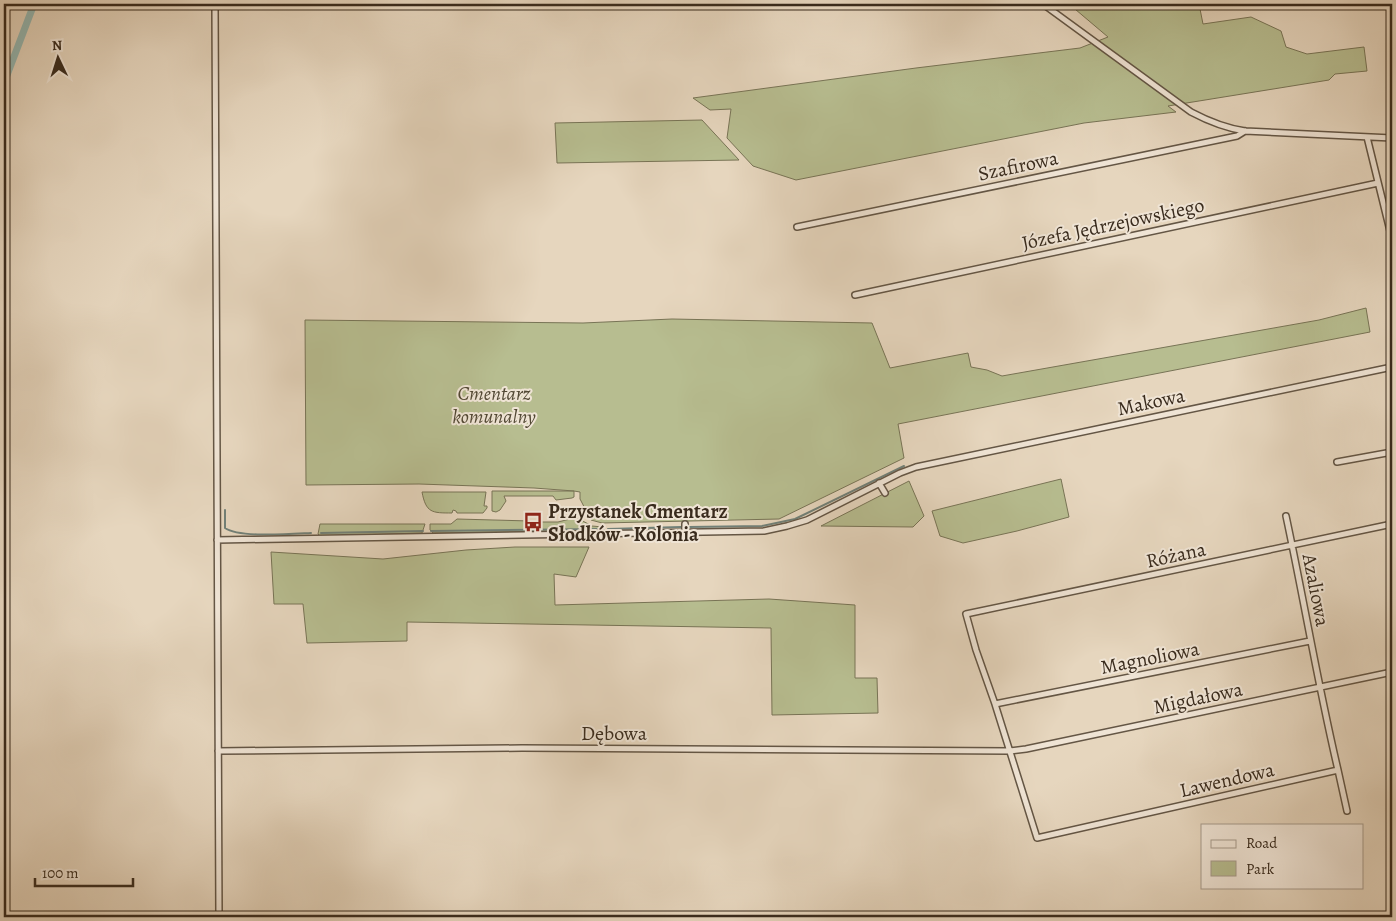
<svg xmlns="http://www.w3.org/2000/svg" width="1396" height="921" viewBox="0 0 1396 921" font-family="Alegreya,serif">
<rect width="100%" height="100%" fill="#e6d6be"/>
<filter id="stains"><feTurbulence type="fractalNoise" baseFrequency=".004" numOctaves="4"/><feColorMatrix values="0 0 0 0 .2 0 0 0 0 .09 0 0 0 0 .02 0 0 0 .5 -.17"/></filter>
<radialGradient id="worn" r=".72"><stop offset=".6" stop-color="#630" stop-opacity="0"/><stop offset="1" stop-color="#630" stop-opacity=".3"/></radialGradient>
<path fill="#b7bd90" stroke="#787456" d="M1069,4H1199L1203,24L1251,17L1281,31L1286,47L1307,54L1364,47L1367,71L1335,74L1329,80L1168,106L1176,112L1084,123L796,180L753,166L727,138L731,109L710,110L693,98L916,68L1080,48L1108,37Z
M702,120L739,160L557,163L555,123Z
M1366,308L1370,332L898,424L904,458L779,519L602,523L591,520L580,499V492L574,491V497L572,498L556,500L553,496H504L506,501L500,510L496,512L492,511V491H574L534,488L419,484L306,485L305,320L583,323L672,319L872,323L890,368L968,353L971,367L987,370L1002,376L1319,320Z
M1061,479L1069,517L1017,531L963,543L940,536L932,511Z
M909,481L924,516L913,527L821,526Z
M422,492H486L484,506H487V508L483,513H457L456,511L453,510L452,513C432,513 426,513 422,492Z
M574,518L579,519L592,526L603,527L601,531H584L433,533L430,530V524H451L457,519L530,521V524H536L537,522H558Z
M320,524H425L422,533L320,536L318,534Z
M515,547H589L576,577L554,574L555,605L769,599L855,605V678H877L878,713L772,715L771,628L407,622V641L307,643L303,604H274L271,552L383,559L466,550Z"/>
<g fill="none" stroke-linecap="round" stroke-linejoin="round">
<path stroke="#718078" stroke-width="2" d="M225,510V528C239,538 291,534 311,533
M689,527L762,526L795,519L904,466
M608,529L681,527
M431,531L600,529
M321,533L423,531"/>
<path stroke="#96b9b4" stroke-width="7" d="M4,83L34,4"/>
<defs>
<path id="street" d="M215,4L219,917
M1043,4L1191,112C1208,121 1225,128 1245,131L1392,138
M1367,137L1392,239
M797,227L1237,136L1245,131
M855,295L1378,183
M1337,462L1392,452
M879,483L885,493
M1286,516C1304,600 1318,686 1338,770L1037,838L995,704L976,650L966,614L1392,524
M685,524V533
M217,540L764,531L787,526L807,520L900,473L916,467L1392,367
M995,704L1310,641
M218,751L522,748L1010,751L1026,749L1392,672
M1338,770L1347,811"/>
</defs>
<use href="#street" stroke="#645645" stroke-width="8"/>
<use href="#street" stroke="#efe4d5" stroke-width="5"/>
</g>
<defs>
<symbol id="bus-bare" viewBox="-9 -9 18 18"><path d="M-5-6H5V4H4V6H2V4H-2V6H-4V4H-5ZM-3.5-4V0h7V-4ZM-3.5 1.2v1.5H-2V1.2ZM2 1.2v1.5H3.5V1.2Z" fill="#8f2418" stroke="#efe4d5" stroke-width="2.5" paint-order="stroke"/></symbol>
</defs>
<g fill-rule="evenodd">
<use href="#bus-bare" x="519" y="508" width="28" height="28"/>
</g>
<g text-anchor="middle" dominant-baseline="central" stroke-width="4" stroke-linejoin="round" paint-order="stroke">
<g font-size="20" fill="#392b1d" stroke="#efe4d5">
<text transform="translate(1018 166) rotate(-12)">Szafirowa</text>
<text transform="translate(1113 224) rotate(-12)">Józefa Jędrzejowskiego</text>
<text transform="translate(1151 402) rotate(-12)">Makowa</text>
<text transform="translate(1176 555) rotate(-12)">Różana</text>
<text transform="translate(1316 590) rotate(79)">Azaliowa</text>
<text transform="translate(1150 658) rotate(-11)">Magnoliowa</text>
<text transform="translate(1198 698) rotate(-12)">Migdałowa</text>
<text x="614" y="733">Dębowa</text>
<text transform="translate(1227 780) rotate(-13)">Lawendowa</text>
</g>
<g font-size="20" font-style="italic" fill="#524834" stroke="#efe4d5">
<text x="494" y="393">Cmentarz<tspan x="494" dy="23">komunalny</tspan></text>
</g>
<g font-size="20" font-weight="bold" fill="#392b1d" stroke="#efe4d5" text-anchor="start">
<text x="548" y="511">Przystanek Cmentarz<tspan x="548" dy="23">Słodków - Kolonia</tspan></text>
</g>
</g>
<rect width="1396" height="921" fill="none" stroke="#e6d6be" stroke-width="20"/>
<rect x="5" y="5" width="1386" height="911" fill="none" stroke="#392b1d" stroke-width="2.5"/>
<rect x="10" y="10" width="1376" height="901" fill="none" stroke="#392b1d"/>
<rect x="1201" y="824" width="162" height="65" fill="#efe4d5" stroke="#a69a8b"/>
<rect x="1211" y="840" width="25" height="8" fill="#efe4d5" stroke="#a69a8b"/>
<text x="1246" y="848" font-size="15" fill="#392b1d">Road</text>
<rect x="1211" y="861" width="25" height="15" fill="#b7bd90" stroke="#a69a8b"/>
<text x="1246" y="874" font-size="15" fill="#392b1d">Park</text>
<g transform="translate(58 58) rotate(356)" stroke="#efe4d5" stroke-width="4" paint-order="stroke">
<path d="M0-4L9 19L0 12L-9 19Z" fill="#392b1d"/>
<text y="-8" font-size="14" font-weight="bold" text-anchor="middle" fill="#392b1d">N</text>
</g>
<path d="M35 878v8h98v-8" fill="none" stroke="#392b1d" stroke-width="2.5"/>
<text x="42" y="878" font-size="15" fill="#392b1d" stroke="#efe4d5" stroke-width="4" paint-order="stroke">100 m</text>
<rect width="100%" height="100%" filter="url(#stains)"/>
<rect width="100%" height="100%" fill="url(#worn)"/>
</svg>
